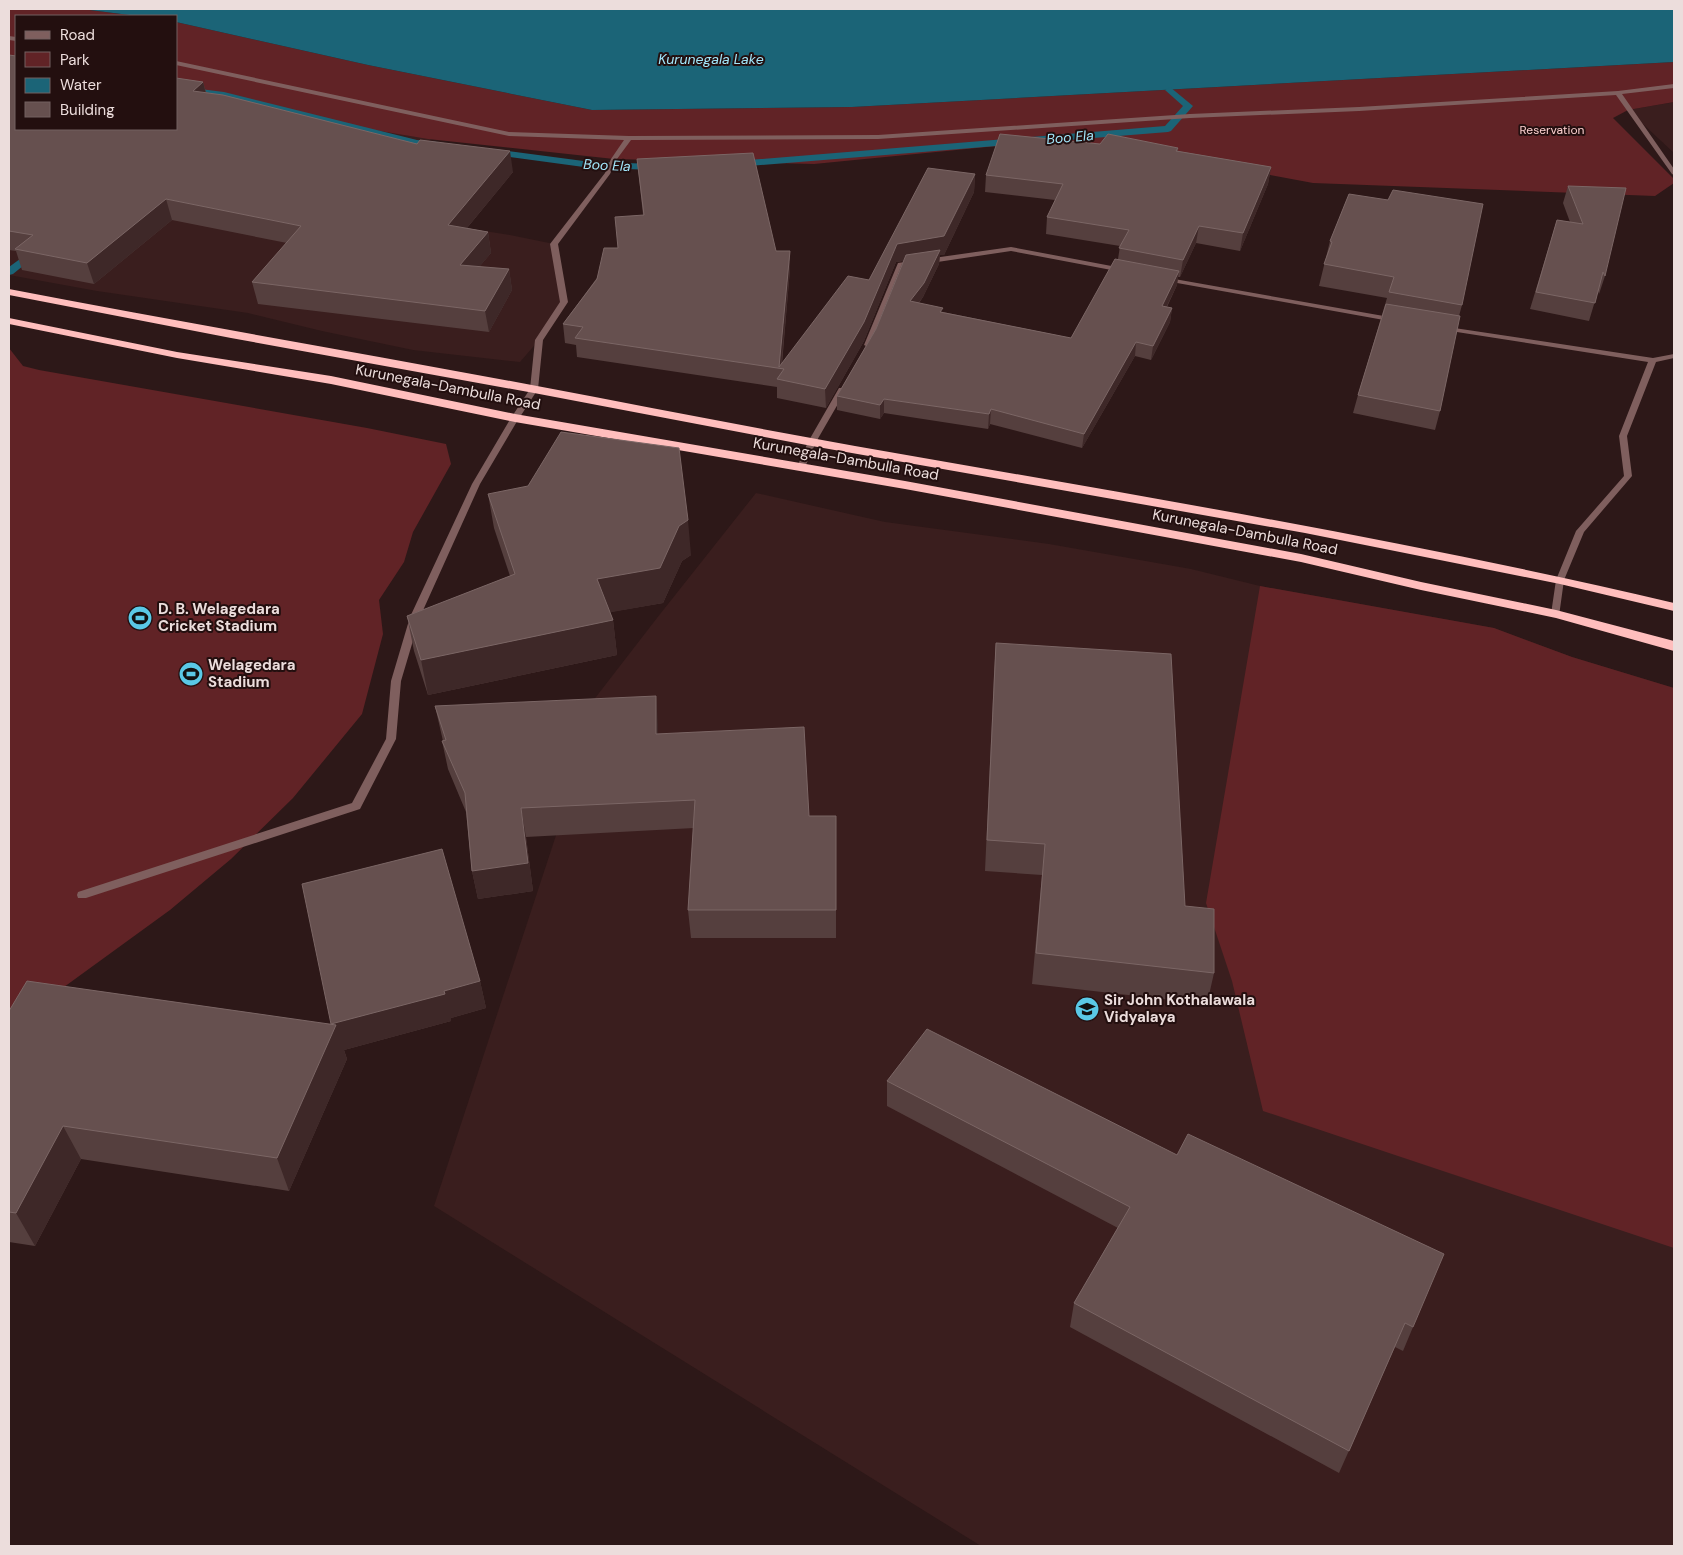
<svg xmlns="http://www.w3.org/2000/svg" width="1683" height="1555" viewBox="0 0 1683 1555" font-family="'DM Sans',sans-serif">
<rect width="100%" height="100%" fill="#2d1818"/>
<path fill="#3a1e1e" d="M176,97L431,139L356,211L510,235L554,244L564,302L539,340L520,362L413,350L322,331L248,313L97,291L9,275V184L16,129H176Z
M1674,102V153L1628,110Z
M756,493L885,522L1049,544L1191,569L1260,586L1494,628L1572,657L1674,688V1546H981L434,1206L564,811L589,706L657,618Z"/>
<path fill="#612326" d="M9,9H82L137,16H16V71L9,70Z
M176,22L368,65L592,110L852,107L1674,62V102L1628,110L1613,118L1674,179V183L1655,196L1313,183L1120,147L997,146L814,164L614,159L428,139L176,97Z
M9,348L23,366L39,370L367,428L446,444L451,464L413,532L404,562L379,600L383,634L362,714L293,798L231,859L170,910L9,1027Z
M1260,586L1494,628L1572,657L1674,688V1248L1263,1111L1232,981L1206,903Z"/>
<path fill="#1b6477" d="M82,9H1674V62L852,107L592,110L368,65L176,22V16H137Z"/>
<g fill="none" stroke-linecap="round" stroke-linejoin="round">
<path fill="#1b6477" fill-rule="evenodd" d="M176,86L224,92L417,140L437,142L442,145L437,148L417,146L224,98L176,92Z
M1170,87L1193,106L1171,131L1168,132L736,167L731,164L736,161L1165,126L1183,106L1165,90Z
M492,149L591,162L658,164L663,167L658,170L591,168L488,154V150Z
M35,248L39,249L40,251L39,253L13,274L9,275V267Z"/>
<path fill="#7f5f5e" fill-rule="evenodd" d="M512,416H515L519,418L480,484L420,617L401,681L396,739L360,809L86,898H78L77,895L78,892L352,803L386,739L391,681L410,617L472,484Z"/>
<path fill="#7f5f5e" fill-rule="evenodd" d="M9,36L16,37V41L9,40Z
M176,61L509,132L629,136L878,135L1190,114L1359,107L1618,91L1674,84V88L1622,94L1674,169V175L1672,174L1616,95L1359,111L1190,118L878,139L631,140L617,159L610,174L558,244L568,302L543,340L538,389L518,420H515L511,418L530,389L535,340L560,302L550,244L605,173L611,159L624,140L509,136L176,65Z
M1011,247L1122,268L1126,270L1122,272L1011,251L904,267L872,345L868,347L864,345L898,263Z
M1163,277L1395,318L1399,320L1395,322L1166,281H1163Z
M1441,326L1653,358L1674,354V358L1656,362L1627,436L1632,476L1584,532L1564,580L1559,616L1556,617L1551,614L1556,580L1576,531L1624,476L1619,436L1648,362L1444,330L1440,328Z
M839,388H842L846,390L816,442L805,467L804,469H798L797,467L808,442Z"/>
<path fill="#ffbebd" fill-rule="evenodd" d="M9,289C185,323 361,353 537,386C643,406 748,427 855,446C1129,494 1403,539 1674,603V611L1560,584L1305,533L812,446L534,393L231,338L9,295Z
M9,318L177,352L331,376L515,414L905,481L1301,554L1421,582L1556,610L1674,641V651L1556,618L1421,590L1301,562L905,489L515,422L331,384L177,358L9,324Z"/>
</g>
<path fill="#553f3e" d="M9,55L203,82L206,92L513,172L467,228L488,232L491,253L479,267L509,269L512,290L489,332L258,304L252,282L287,243L172,220L94,284L22,270L16,251L9,250Z
M1100,144L1178,148V151L1271,167L1268,184L1240,251L1196,243L1180,277H1178L1177,285L1167,307L1172,308L1170,322L1151,360L1135,356L1082,448L990,424L988,429L884,413L880,419L837,410V396L876,329L903,261L896,262L864,341L826,408L777,398V387L577,357L576,345L565,343L563,324L643,215L637,159L776,251H790V269L782,364L869,280L975,174L974,192L944,255H940L939,264L923,297L919,303L943,312L1071,338L1118,259L1120,246L1046,234L1047,217L1055,200L985,192L986,175Z
M1568,186L1605,276L1599,294L1598,291L1589,321L1530,309L1557,220L1570,222L1563,203Z
M1349,194L1462,305L1459,316L1440,411L1435,430L1353,413L1358,395L1387,298L1319,286L1330,241Z
M488,494L691,555L682,561L663,603L610,612L613,620L617,655L428,695L414,651L407,616L510,576L494,528Z
M996,643L1185,906L1214,973L1207,1004L1032,984L1042,875L985,871L994,674Z
M435,706L658,724V734L809,816H836V938H691L688,910L694,828L526,837L533,891L478,899L472,871L466,812L448,769L442,741H443Z
M480,981L486,1008L451,1018V1021L344,1050L347,1059L289,1191L81,1159L35,1246L9,1242V1011L331,1024Z
M887,1081L1413,1327L1403,1351L1395,1347L1339,1473L1070,1327L1074,1303L1118,1228L887,1106Z"/>
<path fill="#3e2828" d="M203,82L208,102L193,91Z
M510,151L513,172L452,246L448,225Z
M1271,167L1268,184L1240,251L1243,233Z
M975,174L974,192L944,255H940L939,264L923,297L909,315L910,301L937,256L896,262L864,341L826,408L825,389L897,244Z
M166,199L172,220L94,284L87,263Z
M1199,226L1196,243L1180,277L1183,260Z
M488,232L491,253L463,286L460,265Z
M790,251V269L781,369L779,368Z
M509,269L512,290L489,332L485,311Z
M1179,271L1177,285L1160,320L1162,306Z
M1172,308L1170,322L1151,360L1153,346Z
M1136,342L1135,356L1082,448L1084,434Z
M884,399V413L880,419V405Z
M991,409L990,424L988,429L989,414Z
M688,520L691,555L682,561L663,603L601,614L597,579Z
M613,620L617,655L428,695L421,660Z
M656,696L658,724V762L656,734Z
M521,808L526,837L533,891L478,899L472,871Z
M480,981L486,1008L451,1018V1021L344,1050L347,1059L289,1191L277,1158L331,1024L444,991Z
M63,1126L81,1159L35,1246L16,1213Z"/>
<path fill="#66504f" stroke="#7b6665" d="M9,55L16,56V129H176V78L203,82L193,91L223,95L417,144L420,140L510,151L448,225L488,232L460,265L509,269L485,311L252,282L301,226L166,199L87,263L15,249L33,235L9,231Z
M1000,134L1100,144L1108,134L1178,148L1176,151L1271,167L1243,233L1199,226L1183,260L1119,248L1129,230L1047,217L1063,184L986,175Z
M753,153L776,251H790L779,367L848,276L869,280L928,168L975,174L944,236L897,244L864,322L825,389L777,379L784,369L575,338L583,327L563,324L597,279L604,248H618L615,217L644,215L637,159Z
M1568,186L1626,188L1605,276L1603,272L1595,303L1536,292L1557,220L1583,224Z
M1393,190L1483,204L1462,305L1389,292L1394,277L1324,264L1332,242L1330,241L1349,194L1388,200Z
M940,250L924,283L910,301L943,308L940,312L1071,338L1115,259L1179,271L1162,306L1172,308L1153,346L1136,342L1084,434L991,409L989,414L884,399L880,405L837,396L876,329L906,255Z
M1386,304L1460,316L1440,411L1358,395Z
M561,432L679,448L688,520L679,526L660,568L597,579L613,620L421,660L407,616L515,574L488,494L528,486Z
M996,643L1171,654L1185,906L1214,909V973L1036,953L1045,844L987,840Z
M656,696V734L804,727L809,816H836V910H688L695,800L521,808L528,863L472,871L465,793L442,741L446,740L435,706Z
M442,849L480,981L444,991L445,994L331,1024L302,884Z
M27,981L336,1025L277,1158L63,1126L16,1213L9,1212V1011Z
M927,1029L1177,1155L1188,1134L1444,1254L1413,1327L1405,1323L1349,1451L1074,1303L1130,1207L887,1081Z"/>
<defs>
<symbol id="stadium-disc" viewBox="-11 -11 22 22"><circle r="9.5" fill="#5ac8e6" stroke="#230f0f"/><path d="M0-5a6.5 5 0 1 0 0 10a6.5 5 0 1 0 0-10ZM-3.5-1.8h7v3.6h-7Z" fill="#111"/></symbol>
<symbol id="school-disc" viewBox="-11 -11 22 22"><circle r="9.5" fill="#5ac8e6" stroke="#230f0f"/><path d="M0-5L7-2L0 1L-7-2ZM-4 1L0 2.5L4 1V4Q0 6-4 4Z" fill="#111"/></symbol>
</defs>
<g fill-rule="evenodd">
<use href="#stadium-disc" x="126" y="604" width="28" height="28"/>
<use href="#stadium-disc" x="177" y="660" width="28" height="28"/>
<use href="#school-disc" x="1073" y="995" width="28" height="28"/>
</g>
<g text-anchor="middle" dominant-baseline="central" stroke-width="4" stroke-linejoin="round" paint-order="stroke">
<g font-size="12" fill="#fdd1d0" stroke="#230f0f">
<text x="1552" y="130">Reservation</text>
</g>
<g font-size="14" font-style="italic" fill="#a2e7fb" stroke="#230f0f">
<text x="711" y="59">Kurunegala Lake</text>
<text transform="translate(1070 137) rotate(-5)">Boo Ela</text>
<text transform="translate(607 165) rotate(3)">Boo Ela</text>
</g>
<g font-size="15" fill="#ecdddc" stroke="#230f0f">
<text transform="translate(448 387) rotate(11)">Kurunegala-Dambulla Road</text>
<text transform="translate(846 459) rotate(10)">Kurunegala-Dambulla Road</text>
<text transform="translate(1245 532) rotate(11)">Kurunegala-Dambulla Road</text>
</g>
<g font-size="15" font-weight="bold" fill="#ecdddc" stroke="#230f0f" text-anchor="start">
<text x="158" y="609">D. B. Welagedara<tspan x="158" dy="17">Cricket Stadium</tspan></text>
<text x="208" y="665">Welagedara<tspan x="208" dy="17">Stadium</tspan></text>
<text x="1104" y="1000">Sir John Kothalawala<tspan x="1104" dy="17">Vidyalaya</tspan></text>
</g>
</g>
<rect width="1683" height="1555" fill="none" stroke="#ecdddc" stroke-width="20"/>
<rect x="15" y="15" width="162" height="115" fill="#230f0f" stroke="#736161"/>
<rect x="25" y="31" width="25" height="8" fill="#7f5f5e" stroke="#736161"/>
<text x="60" y="40" font-size="15" fill="#ecdddc">Road</text>
<rect x="25" y="52" width="25" height="15" fill="#612326" stroke="#736161"/>
<text x="60" y="65" font-size="15" fill="#ecdddc">Park</text>
<rect x="25" y="78" width="25" height="15" fill="#1b6477" stroke="#736161"/>
<text x="60" y="90" font-size="15" fill="#ecdddc">Water</text>
<rect x="25" y="102" width="25" height="15" fill="#66504f" stroke="#736161"/>
<text x="60" y="115" font-size="15" fill="#ecdddc">Building</text>
</svg>
